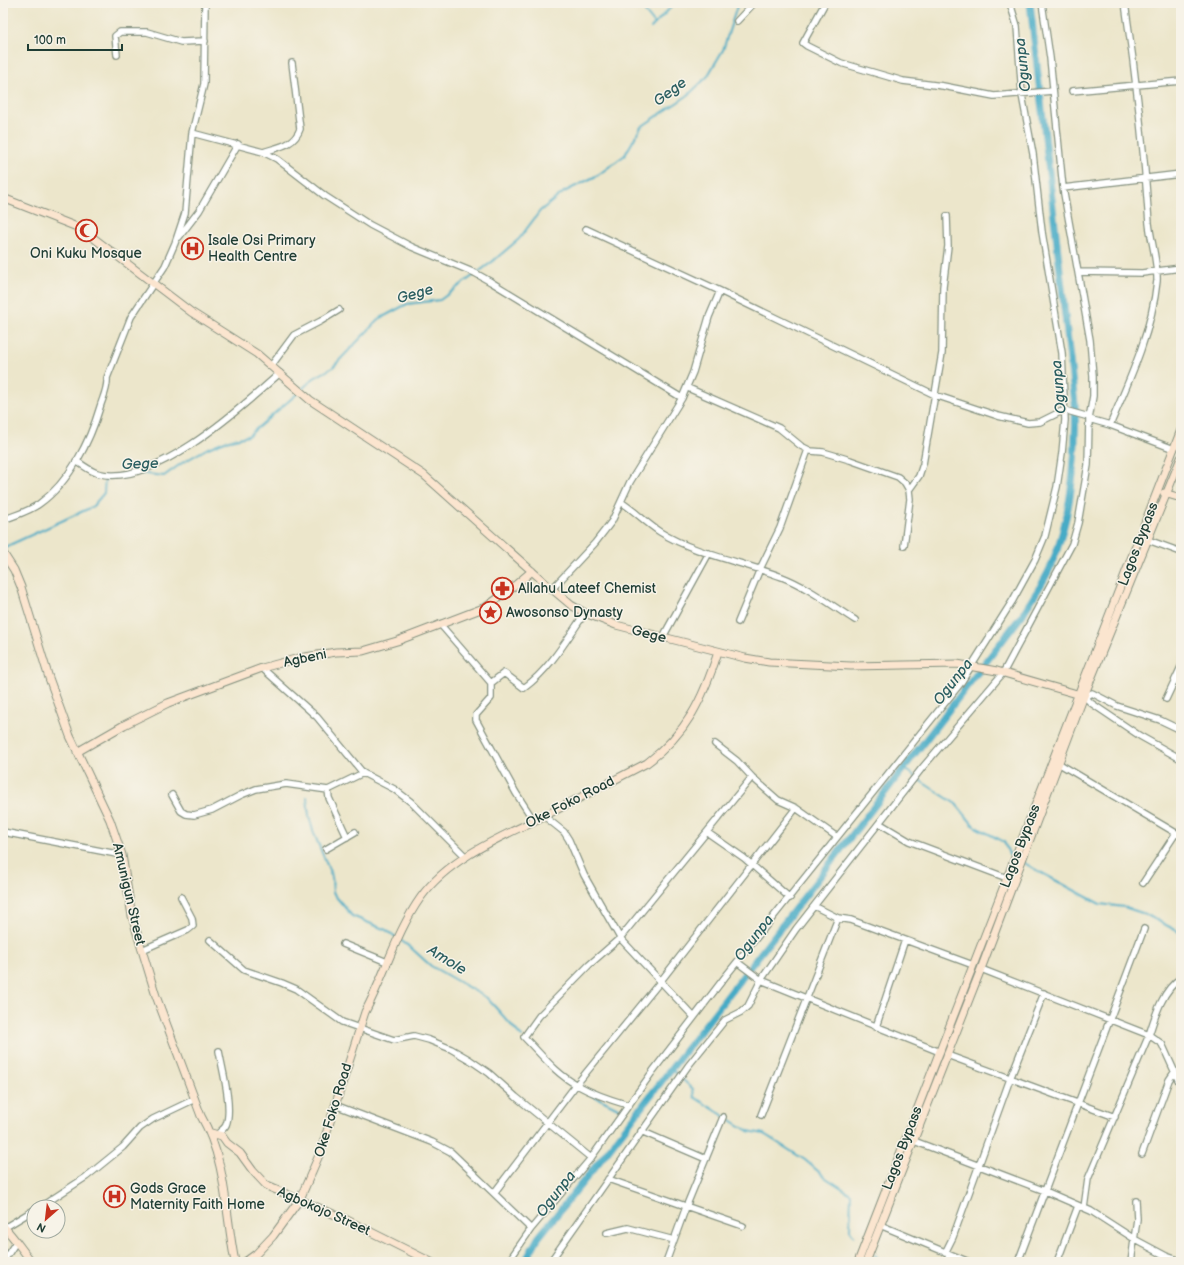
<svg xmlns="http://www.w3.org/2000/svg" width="1184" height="1265" viewBox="0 0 1184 1265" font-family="'Balsamiq Sans',sans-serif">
<rect width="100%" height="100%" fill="#f7f3e8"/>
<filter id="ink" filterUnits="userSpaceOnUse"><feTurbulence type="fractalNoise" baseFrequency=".025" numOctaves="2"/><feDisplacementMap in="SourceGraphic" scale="8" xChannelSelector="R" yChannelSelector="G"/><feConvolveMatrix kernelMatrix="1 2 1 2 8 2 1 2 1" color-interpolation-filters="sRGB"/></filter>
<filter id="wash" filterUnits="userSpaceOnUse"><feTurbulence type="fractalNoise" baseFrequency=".012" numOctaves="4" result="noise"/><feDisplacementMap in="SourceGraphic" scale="16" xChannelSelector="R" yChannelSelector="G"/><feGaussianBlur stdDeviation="0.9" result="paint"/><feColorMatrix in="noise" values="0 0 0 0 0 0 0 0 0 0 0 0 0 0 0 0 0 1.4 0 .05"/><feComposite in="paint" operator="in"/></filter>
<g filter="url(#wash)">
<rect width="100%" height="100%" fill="#ece6cb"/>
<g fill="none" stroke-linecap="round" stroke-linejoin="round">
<path stroke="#47abc6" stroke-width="2" d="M638,3L654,23
M651,28L675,3
M301,390L314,378L332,368L379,319L407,304L440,300L492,262L519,239L540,211L564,192L598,175L625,155L641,127L687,96L707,77L723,50L738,3
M138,473L164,476L182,463L208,448L225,441L248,436L298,393
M3,548L92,507L104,493L105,478L112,477
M904,768L922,782L956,804L974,826L1004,842L1009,854L1038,871L1100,904L1124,907L1145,914L1181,933
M307,797L309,816L313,831L332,877L333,893L352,916L386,930L410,947L431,966L487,998L522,1037
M670,1068L693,1089L694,1097L748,1131L764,1134L805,1160L826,1178L851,1194L850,1230L854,1236
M578,1088L624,1111
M875,1255L881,1262"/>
<path stroke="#47abc6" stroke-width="7" d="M525,1262L538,1238L603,1157L1023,614C1032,598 1044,583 1051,566C1072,515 1077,459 1075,404L1030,3"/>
</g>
</g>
<g filter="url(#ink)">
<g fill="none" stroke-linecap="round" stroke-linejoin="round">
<defs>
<path id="street" d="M825,3L803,43L807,46L841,63L903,81L943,86L994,96L1053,91
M737,21L754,3
M117,55L115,36L120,32H147L181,42L205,41
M1072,91L1181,81
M192,133L263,152L277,159L325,196L370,225L412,247L475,273L491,282L682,398
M263,152C278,147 294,146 300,129L292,63
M1063,188L1181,174
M586,229L720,291L935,395L998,416L1028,423L1040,422L1064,410L1089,417V419L1110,425L1174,449
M179,237L199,211L238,144
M1078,272L1142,273L1181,268
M271,366L294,335L321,321L339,310
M688,388L779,428L801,446L811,451L823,452L850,460L898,477L905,483L909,490L910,499L904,546
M1110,425C1130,379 1152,331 1157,281C1158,262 1151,242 1149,223C1144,149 1136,76 1125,3
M76,461C83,465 90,471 97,473C152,490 242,407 280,373
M909,490L919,476L923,464L942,353L943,287L948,246L947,216
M621,502C635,511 646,523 660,532C695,554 743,562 782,577C808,587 831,605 855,620
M3,520C15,515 28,512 39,504C70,482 90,441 100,407C103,397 108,388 107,378L131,317L165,266L175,243L185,213L192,133L204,84L205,3
M1148,540L1181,552
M552,589L595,543L612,521L630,482L682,398L693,372L709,317L720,291
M738,622L760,569L780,528L808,450
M440,624L491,683
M663,637L709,553
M262,668L317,717L363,773L394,789L411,802L466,857
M1084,696L1091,703L1140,736L1181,759
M1086,697L1092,693L1117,706L1160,720L1181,730
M1166,699L1181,667
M715,744L737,761L752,777L778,800L796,808L837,837
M1058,763L1181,836
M328,790L329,798L347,837
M172,795L181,811L186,814L194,815L212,810L241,795L256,789L286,784L328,790L363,773
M544,816L564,832L569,840L584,875L620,938L694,1017
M534,821L516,793L476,720V715L491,698V683L504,673L524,688C550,669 567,639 585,613
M879,823L909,841L1007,878
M3,832L122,855
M708,833L744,858L790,898
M326,849L355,832
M1143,883L1176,833
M814,906L838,918
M210,940L244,970L282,983L296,989L342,1022L394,1040L414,1036L429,1040L451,1049L470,1060L489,1073L516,1097L591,1158
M343,944L387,962
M142,950L188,930L193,926L192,918L181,897
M737,962L761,980L940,1052
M981,969L1149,1035L1162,1044L1181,1086
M876,1027L905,940
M947,1055L1115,1117
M335,1105L432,1142L451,1152L531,1229
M628,1105C611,1100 593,1094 577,1085C556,1074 541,1054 524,1037L539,1016L589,965L620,938L752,777
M761,1115L838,918L851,920L973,965
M641,1131L706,1159
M218,1134C220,1131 225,1128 226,1125C233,1108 222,1068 219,1051
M914,1141L1045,1191L1091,1211L1136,1240L1166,1256L1181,1261
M1142,1154L1169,1080L1175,1071
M608,1179L743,1226
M494,1193L576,1085L660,982L796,808
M40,1207L86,1177L123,1147L140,1128L153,1119L195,1099
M1084,1208L1088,1179L1149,1035C1155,1016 1163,989 1181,978
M880,1225L969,1262
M4,1228L34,1210
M607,1233L628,1228L674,1240
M945,1253L953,1237L1010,1079L1044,993
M3,1262L16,1242
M508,1262L531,1229L591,1158L653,1071L725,977L960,684L1013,600L1035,560L1045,536L1057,487L1062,453L1065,420L1062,353L1042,232L1033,154L1022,95L1017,26L1010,3
M550,1262L688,1066L725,1020L741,1012L748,1006L761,980L796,929L922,768L1003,673L1072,544L1078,523L1088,465L1089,419L1093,396V376L1090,340L1063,188L1050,58L1042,3
M666,1262L686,1207L723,1117
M947,1262L949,1255
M1018,1262L1144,929
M1057,1262L1078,1206
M1131,1262L1137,1219L1136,1201"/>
<path id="secondary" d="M3,198L77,227L87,233L191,312L257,354L310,400L424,475L552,589L571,605L585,613L616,625L745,658L769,662L851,666L957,664L997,671L1084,696
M1164,493L1181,498
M3,553L14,570L21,587L49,678L70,736L110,820L122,855L132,916L142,950L156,996L201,1116C227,1161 225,1213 235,1262
M77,752L124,725L168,703L262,668L299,658L336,652L363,651L397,641L486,607L512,588L532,571
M211,1133L222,1136L227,1143L240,1153L253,1171L267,1186L345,1219L431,1262
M3,1226C14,1237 22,1250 32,1262
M245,1262L256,1254L273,1236L300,1199L320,1153L365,1012C385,975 396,932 421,897C449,858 501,837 544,816C578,799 612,781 647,763C687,733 703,699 718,652
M858,1262L1181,430
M866,1262L981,969L1084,696L1181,458"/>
</defs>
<use href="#street" stroke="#869280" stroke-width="8"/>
<use href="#secondary" stroke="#869280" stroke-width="9"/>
<use href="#street" stroke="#fff" stroke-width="5.5"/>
<use href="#secondary" stroke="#fbe5cf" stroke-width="7"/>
</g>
</g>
<defs>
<symbol id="mosque-ring" viewBox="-11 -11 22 22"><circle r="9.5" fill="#f7f3e8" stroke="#c8321e" stroke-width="1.5"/><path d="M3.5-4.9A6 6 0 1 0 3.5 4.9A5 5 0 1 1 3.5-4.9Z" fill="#c8321e"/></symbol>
<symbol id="hospital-ring" viewBox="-11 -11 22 22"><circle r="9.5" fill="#f7f3e8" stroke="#c8321e" stroke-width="1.5"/><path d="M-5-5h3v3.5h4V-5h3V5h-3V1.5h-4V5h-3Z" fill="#c8321e"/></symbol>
<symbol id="pharmacy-ring" viewBox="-11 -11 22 22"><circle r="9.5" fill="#f7f3e8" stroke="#c8321e" stroke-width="1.5"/><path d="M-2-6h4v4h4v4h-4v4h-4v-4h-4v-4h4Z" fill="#c8321e"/></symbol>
<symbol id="sight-ring" viewBox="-11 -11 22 22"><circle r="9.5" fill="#f7f3e8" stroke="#c8321e" stroke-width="1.5"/><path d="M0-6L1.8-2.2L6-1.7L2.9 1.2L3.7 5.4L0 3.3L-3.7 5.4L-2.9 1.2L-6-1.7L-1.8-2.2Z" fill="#c8321e"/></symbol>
</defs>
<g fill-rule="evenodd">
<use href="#mosque-ring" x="74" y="218" width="25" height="25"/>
<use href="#hospital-ring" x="180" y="236" width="25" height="25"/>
<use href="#pharmacy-ring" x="490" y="576" width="25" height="25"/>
<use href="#sight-ring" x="478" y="600" width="25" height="25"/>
<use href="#hospital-ring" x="102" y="1184" width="25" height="25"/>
</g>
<g text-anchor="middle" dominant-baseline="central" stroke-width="3" stroke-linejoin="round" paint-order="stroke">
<g font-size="14" fill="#1f3d34" stroke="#f7f3e8" text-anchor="start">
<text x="208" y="240">Isale Osi Primary<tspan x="208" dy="16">Health Centre</tspan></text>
<text x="86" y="253" text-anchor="middle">Oni Kuku Mosque</text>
<text x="518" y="588">Allahu Lateef Chemist</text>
<text x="506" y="612">Awosonso Dynasty</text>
<text x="130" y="1188">Gods Grace<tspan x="130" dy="16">Maternity Faith Home</tspan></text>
</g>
<g font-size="14" fill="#1f3d34" stroke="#f7f3e8">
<text transform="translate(1138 544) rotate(-69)">Lagos Bypass</text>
<text transform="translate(649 634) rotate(14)">Gege</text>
<text transform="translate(305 658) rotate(-12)">Agbeni</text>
<text transform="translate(570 802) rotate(-27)">Oke Foko Road</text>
<text transform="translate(1020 846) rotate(-69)">Lagos Bypass</text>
<text transform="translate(129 894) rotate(77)">Amunigun Street</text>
<text transform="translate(333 1110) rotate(-73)">Oke Foko Road</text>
<text transform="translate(902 1148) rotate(-69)">Lagos Bypass</text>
<text transform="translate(324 1211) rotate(24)">Agbokojo Street</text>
</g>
<g font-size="15" font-style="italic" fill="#2b5e60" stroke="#f7f3e8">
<text transform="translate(1023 65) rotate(-96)">Ogunpa</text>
<text transform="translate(670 92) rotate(-37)">Gege</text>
<text transform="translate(415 294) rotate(-16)">Gege</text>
<text transform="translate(1059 387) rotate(-95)">Ogunpa</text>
<text transform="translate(140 464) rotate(-2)">Gege</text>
<text transform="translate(953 682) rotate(-52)">Ogunpa</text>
<text transform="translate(754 938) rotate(-52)">Ogunpa</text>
<text transform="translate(447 960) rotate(32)">Amole</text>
<text transform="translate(556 1194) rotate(-52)">Ogunpa</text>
</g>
</g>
<rect width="1184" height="1265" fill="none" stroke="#f7f3e8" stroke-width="16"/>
<g transform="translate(46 1219) rotate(208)"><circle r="19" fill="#f7f3e8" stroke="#a1aaa0"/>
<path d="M0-3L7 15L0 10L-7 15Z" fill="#c8321e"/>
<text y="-6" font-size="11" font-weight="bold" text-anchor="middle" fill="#1f3d34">N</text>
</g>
<path d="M28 44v6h94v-6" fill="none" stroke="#1f3d34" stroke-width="2"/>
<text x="34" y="44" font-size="12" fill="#1f3d34" stroke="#f7f3e8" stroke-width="3" paint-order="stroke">100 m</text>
</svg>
